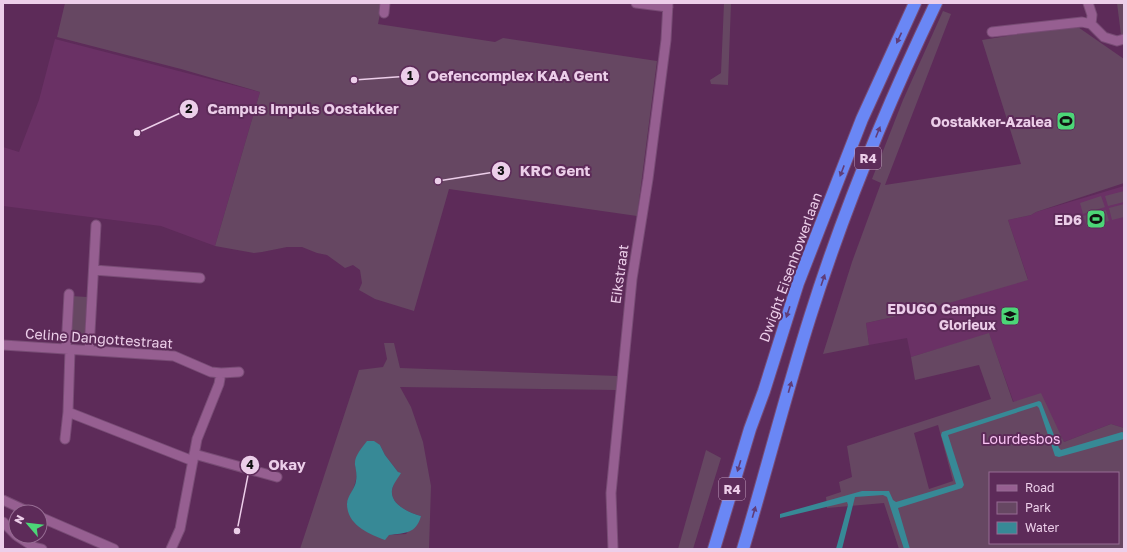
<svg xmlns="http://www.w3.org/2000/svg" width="1127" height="552" viewBox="0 0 1127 552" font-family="'Golos Text',sans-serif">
<rect width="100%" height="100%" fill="#5d2b59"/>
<path fill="#6a3165" d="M55,39L260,92L215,246L161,226L3,206V147L19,152L39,100Z
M1124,186V428L1111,424L1064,442L1054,422L1014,403L989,334L911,357L907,338L869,345L866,323L925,310L1028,279L1008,220L1031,215L1036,212Z"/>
<path fill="#664762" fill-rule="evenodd" d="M65,3H376L382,4L378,24L495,42L503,38L657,61L637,216L449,189L414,311L375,299L359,290L362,283L360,270L353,265L345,268L327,255L317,253L302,247H287L262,252L254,253L215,246L260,92L181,69L57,37Z
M724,3H731L728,85L711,84L710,80L721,73Z
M1117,3H1124V35H1121Z
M943,11L951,14L885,185L1021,164L982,40L1075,25L1124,59V183L1036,212L1031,215L1008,220L1028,280L925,310L866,323L869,345L823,354L852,262L881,183L872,179L903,100Z
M1124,191V202L1108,206L1105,196Z
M1101,196L1105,207L1083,214L1080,203Z
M1124,204V217L1112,220L1109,208Z
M1106,210L1109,221L1087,227L1083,216Z
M71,296L87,297L84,343L69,342Z
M989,333L1013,402L1041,393L1064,442L1111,424L1124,428V549H899L884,503L827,508L826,497L841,492L839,482L852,477L847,446L991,399L979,365L915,380L911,357ZM938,425L953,481L929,489L914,433ZM990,473H1118V543H990Z
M384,343H394L400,368L618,376L616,390L400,387L411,407L423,442L431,486L429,549H300L359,370L383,367L387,359ZM380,445L385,455L398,472C397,478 393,484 392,490C390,505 410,513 421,516L406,534L389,535L347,503C352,491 360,478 355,465Z
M706,450L721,458L693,549H678Z"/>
<path fill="#378996" d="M1039,401L1041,402L1059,448L1061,450L1122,432L1124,433V439L1059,457L1055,456L1039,408L1037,406L948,435L964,485L962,488L898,508L910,549H904L887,497L883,495L855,497L842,549H836L848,505L847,502L780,518V514L862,491H889L893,500L896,502L956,484L941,435L942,432Z
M367,441H374L380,445L385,455L398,472L401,473C398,478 393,484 392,490C390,505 410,513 421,516C416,534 405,533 389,535L385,540C369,534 347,525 347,504C347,496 355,489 356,481C357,475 356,470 355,465C354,456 362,448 367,441Z"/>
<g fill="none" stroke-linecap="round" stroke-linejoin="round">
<defs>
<path id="minor" d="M636,3L668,7
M1088,3L1092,15L1091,24
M384,13L385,3
M992,32L1082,22L1091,24L1104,37L1117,41L1124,39
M94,270L200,278
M3,345L174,356L211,372L221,373L219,384L197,439L180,529L171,549
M66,349L69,294
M89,350L96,225
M221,373L239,372
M68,412L193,461
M65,439L68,412L70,350
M194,454L277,477
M3,500L29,512
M40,517L114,549
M3,522L16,535
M17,536L34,547L42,549
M613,549L611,493L632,279L648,179L666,40L668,3"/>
<path id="highway" d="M714,549L750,429L764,391L798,283L862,119L915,3
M743,549C766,472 786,393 810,317C844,209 887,105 936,3"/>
</defs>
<use href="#minor" stroke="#784c75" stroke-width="11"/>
<use href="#highway" stroke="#784c75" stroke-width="14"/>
<use href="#minor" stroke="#965f91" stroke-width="9"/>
<use href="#highway" stroke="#6a87f5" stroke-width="12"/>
</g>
<defs><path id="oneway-solid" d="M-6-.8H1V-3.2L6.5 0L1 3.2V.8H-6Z"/></defs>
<g fill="#603d78">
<use href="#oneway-solid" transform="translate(899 38) rotate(115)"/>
<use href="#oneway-solid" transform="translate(878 132) rotate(-68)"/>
<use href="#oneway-solid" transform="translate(842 171) rotate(111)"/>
<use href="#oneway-solid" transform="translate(823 280) rotate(-71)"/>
<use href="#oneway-solid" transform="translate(788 312) rotate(108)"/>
<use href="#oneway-solid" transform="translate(790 387) rotate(-74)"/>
<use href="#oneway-solid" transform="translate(739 466) rotate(107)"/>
<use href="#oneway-solid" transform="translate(754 512) rotate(-74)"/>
</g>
<defs>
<symbol id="stadium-square" viewBox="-11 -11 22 22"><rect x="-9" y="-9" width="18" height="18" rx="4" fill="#4cd677" stroke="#5d2b59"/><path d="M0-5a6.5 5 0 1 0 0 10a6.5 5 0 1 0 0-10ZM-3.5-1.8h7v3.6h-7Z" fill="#111"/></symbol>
<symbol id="school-square" viewBox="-11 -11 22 22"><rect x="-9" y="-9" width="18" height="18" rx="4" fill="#4cd677" stroke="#5d2b59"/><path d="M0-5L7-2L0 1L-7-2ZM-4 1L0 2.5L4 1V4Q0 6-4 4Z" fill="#111"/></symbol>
</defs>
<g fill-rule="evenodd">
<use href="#stadium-square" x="1055" y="110" width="22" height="22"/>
<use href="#stadium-square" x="1085" y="208" width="22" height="22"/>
<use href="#school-square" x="999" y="305" width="22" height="22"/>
</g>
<g text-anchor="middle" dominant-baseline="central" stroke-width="4" stroke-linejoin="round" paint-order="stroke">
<g fill="#5d2b59" stroke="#c19dbe" stroke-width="1">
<rect x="855" y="147" width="26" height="22" rx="3"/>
<rect x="719" y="478" width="26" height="22" rx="3"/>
</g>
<g font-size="13" font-weight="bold" fill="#eccee9">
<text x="868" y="158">R4</text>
<text x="732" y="489">R4</text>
</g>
<g font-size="14" font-weight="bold" fill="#eccee9" stroke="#5d2b59" text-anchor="end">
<text x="1052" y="121">Oostakker-Azalea</text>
<text x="1082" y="219">ED6</text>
<text x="996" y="308">EDUGO Campus<tspan x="996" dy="16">Glorieux</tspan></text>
</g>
<g font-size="14" fill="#eccee9" stroke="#5d2b59">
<text transform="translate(790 267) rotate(-70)">Dwight Eisenhowerlaan</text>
<text transform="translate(619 274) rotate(-82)">Eikstraat</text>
<text transform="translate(99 338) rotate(4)">Celine Dangottestraat</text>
</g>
<g font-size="14" fill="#fcc5f6" stroke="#5d2b59">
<text x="1021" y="438">Lourdesbos</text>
</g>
</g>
<path fill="none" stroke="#eccee9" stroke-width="1.5" d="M354 80L410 76M137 133L189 109M438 181L501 171M237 531L250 465"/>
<g fill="#eccee9" stroke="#5d2b59" stroke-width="1.5">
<circle cx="354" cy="80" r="4"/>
<circle cx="137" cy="133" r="4"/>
<circle cx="438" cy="181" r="4"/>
<circle cx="237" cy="531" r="4"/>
<circle cx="410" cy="76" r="10"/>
<circle cx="189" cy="109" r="10"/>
<circle cx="501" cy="171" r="10"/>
<circle cx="250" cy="465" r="10"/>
</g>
<g font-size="12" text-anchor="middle" font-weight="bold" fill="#111">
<text x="410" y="80">1</text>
<text x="189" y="113">2</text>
<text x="501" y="175">3</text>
<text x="250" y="469">4</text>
</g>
<g font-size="15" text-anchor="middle" font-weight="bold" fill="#eccee9" stroke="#5d2b59" stroke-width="4" stroke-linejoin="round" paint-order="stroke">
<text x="518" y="81">Oefencomplex KAA Gent</text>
<text x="303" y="114">Campus Impuls Oostakker</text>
<text x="555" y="176">KRC Gent</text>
<text x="287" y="470">Okay</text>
</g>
<rect width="1127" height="552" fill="none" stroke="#eccee9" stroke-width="8"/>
<rect x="989" y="472" width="130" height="72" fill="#5d2b59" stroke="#966c93"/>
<rect x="997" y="485" width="20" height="6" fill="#965f91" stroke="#966c93"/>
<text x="1025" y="492" font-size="12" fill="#eccee9">Road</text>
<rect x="997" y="502" width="20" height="12" fill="#664762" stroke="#966c93"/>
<text x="1025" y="512" font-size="12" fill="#eccee9">Park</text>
<rect x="997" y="522" width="20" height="12" fill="#378996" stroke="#966c93"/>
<text x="1025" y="532" font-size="12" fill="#eccee9">Water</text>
<g transform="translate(28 524) rotate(298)"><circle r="19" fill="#5d2b59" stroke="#966c93"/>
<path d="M0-3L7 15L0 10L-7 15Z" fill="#4cd677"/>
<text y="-6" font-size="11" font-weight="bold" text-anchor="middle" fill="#eccee9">N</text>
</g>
</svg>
